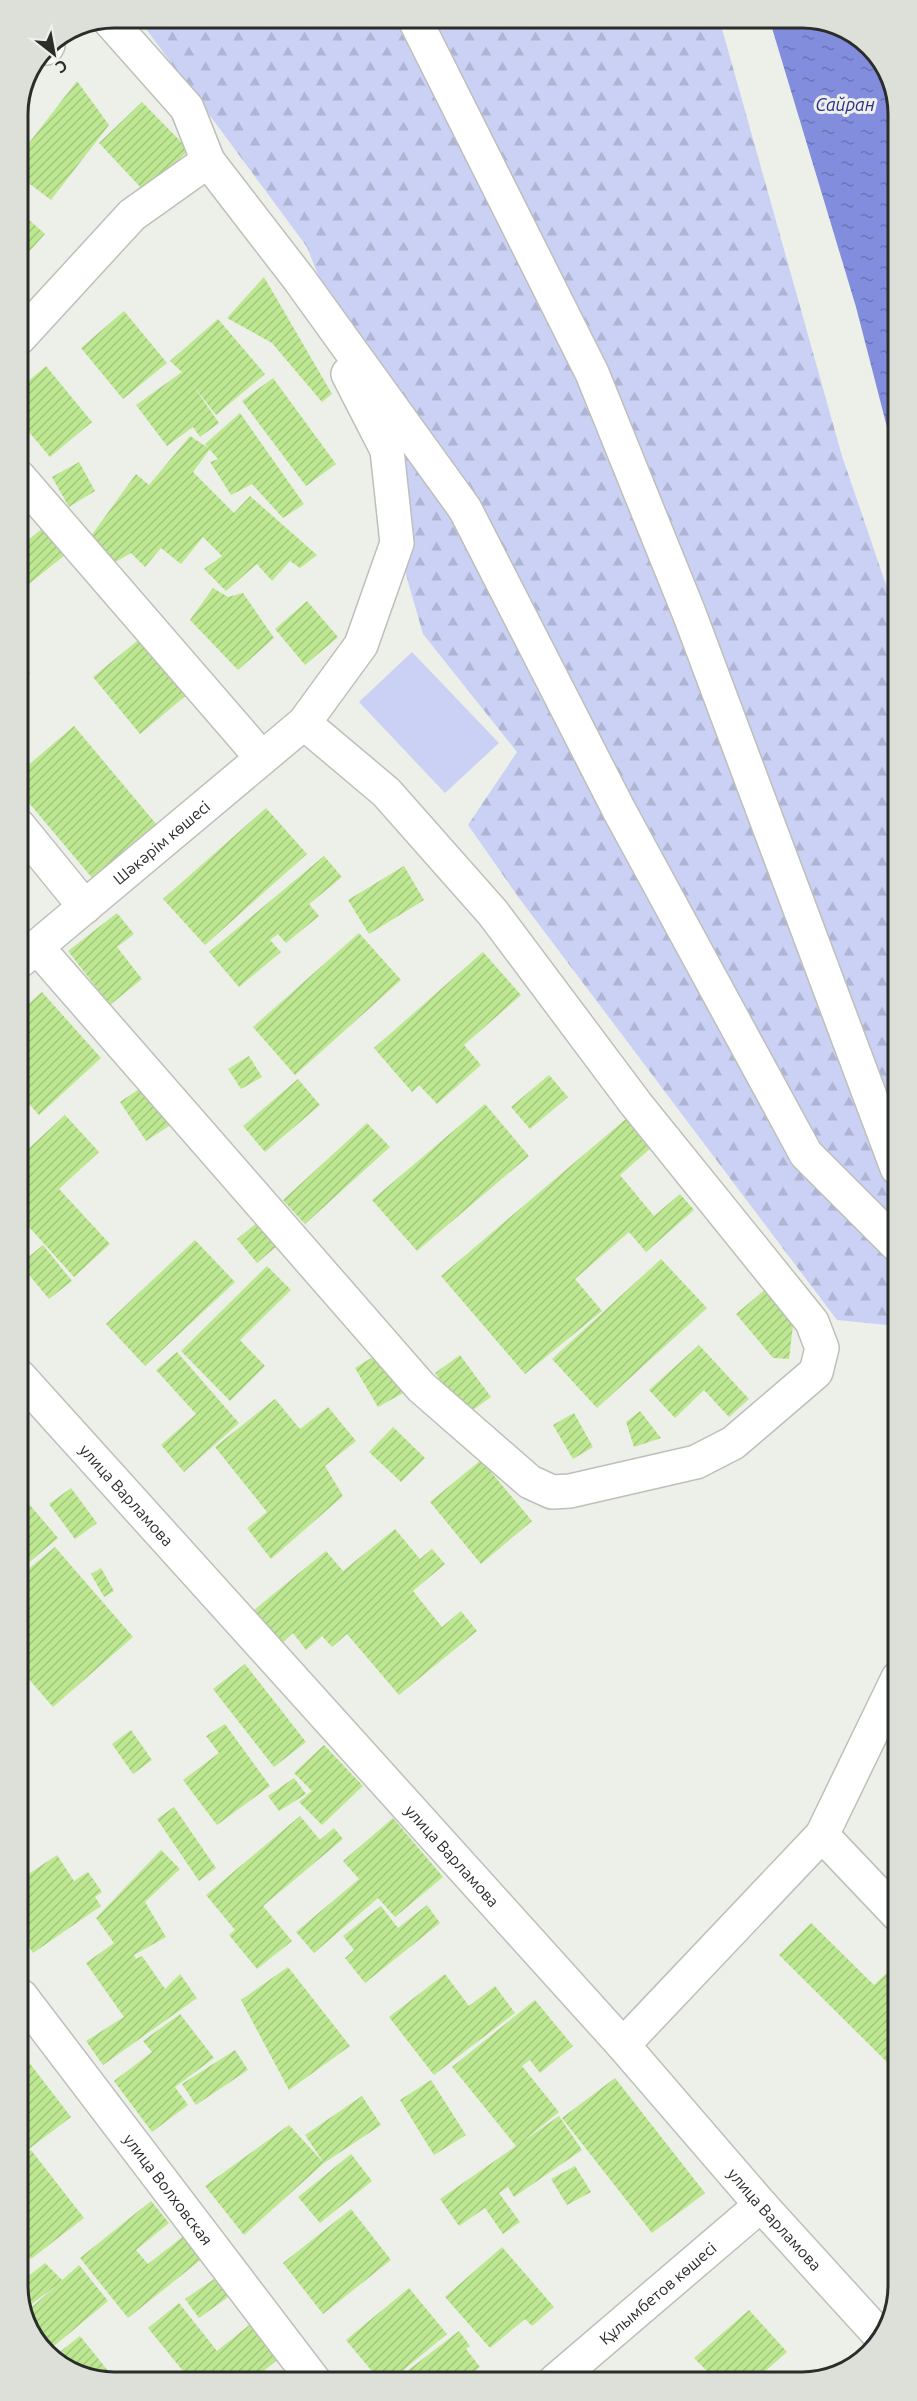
<svg xmlns="http://www.w3.org/2000/svg" width="917" height="2401" viewBox="0 0 917 2401" font-family="Ubuntu,sans-serif">
<defs>
<pattern id="forest-firs" width="22" height="20" patternUnits="userSpaceOnUse" patternTransform="scale(1.5)"><rect width="22" height="20" fill="#cad1f5"/><path d="M5 1l3.5 6h-7zM16 11l3.5 6h-7z" fill="#aeb4d2"/></pattern>
<pattern id="water-ripples" width="26" height="14" patternUnits="userSpaceOnUse" patternTransform="scale(1.5)"><rect width="26" height="14" fill="#828dde"/><path d="M2 4q2-2 4 0t4 0M15 11q2-2 4 0t4 0" fill="none" stroke="#6b74b4"/></pattern>
<pattern id="building-hatch" width="6" height="6" patternUnits="userSpaceOnUse" patternTransform="scale(1.5)"><rect width="6" height="6" fill="#bde791"/><path d="M-1 1l2-2M0 6l6-6M5 7l2-2" fill="none" stroke="#a3c67d"/></pattern>
</defs>
<rect width="100%" height="100%" fill="#ecf0e8"/>
<path fill="#cad1f5" d="M412,652L499,743L445,793L359,702Z"/>
<path fill="url(#forest-firs)" d="M138,18H719L842,456L896,614L898,1338L887,1325L837,1320L519,898L468,825L517,752L423,634L397,543L387,450L307,247Z"/>
<path fill="url(#water-ripples)" d="M769,18H809L862,38L896,89V462L856,307Z"/>
<path fill="url(#building-hatch)" d="M77,81L109,125L51,200L18,175V157Z
M142,102L189,150L145,192L99,143Z
M18,210L45,234L18,264Z
M264,277L332,394L322,402L272,343L227,318Z
M124,311L167,363L123,399L81,348Z
M218,319L265,374L216,415L192,384L219,423L200,437L193,427L167,446L136,405L182,372L170,361Z
M46,366L92,422L50,457L19,420V389Z
M273,378L336,464L306,486L242,401Z
M240,413L304,504L283,518L252,484L231,495L210,462L218,459L205,444Z
M190,436L210,449L193,472L234,513L250,496L317,555L300,568L290,561L272,581L257,564L226,591L204,569L222,556L203,537L181,564L161,548L145,567L131,553L114,563L88,540L136,474L149,485Z
M79,462L95,491L69,507L52,477Z
M43,528L65,555L19,592V547Z
M213,588L228,597L243,593L274,638L238,670L190,620Z
M307,601L338,637L305,665L275,629Z
M148,632L195,688L140,734L93,677Z
M19,661L30,673L19,682Z
M74,726L157,825L93,879L19,791V773Z
M266,808L307,854L205,945L163,899Z
M324,856L342,877L309,904L319,916L286,943L278,934L270,940L281,952L239,987L209,952Z
M404,866L424,900L369,934L348,900Z
M117,913L134,934L117,947L142,979L110,1005L68,951Z
M359,933L401,980L295,1075L253,1027Z
M483,952L521,995L464,1045L481,1065L437,1104L419,1085L412,1092L374,1048Z
M42,992L101,1058L39,1115L20,1094L19,1012Z
M249,1056L262,1077L241,1089L228,1069Z
M549,1075L568,1097L530,1129L511,1107Z
M298,1079L320,1105L265,1152L243,1126Z
M148,1083L175,1122L146,1141L120,1102Z
M485,1104L529,1156L417,1251L372,1200Z
M634,1112L659,1141L620,1175L654,1216L680,1194L694,1210L646,1252L629,1232L575,1279L602,1311L525,1374L441,1276Z
M65,1115L99,1152L59,1189L110,1244L74,1277L20,1217V1144L26,1151Z
M367,1123L390,1147L305,1224L283,1200Z
M264,1217L284,1240L257,1263L237,1239Z
M195,1240L235,1282L145,1366L106,1324Z
M43,1245L72,1281L49,1299L20,1264Z
M661,1259L707,1308L597,1408L552,1359Z
M267,1266L291,1290L240,1340L265,1366L230,1401L181,1351Z
M768,1287L794,1317L789,1359L773,1358L736,1314Z
M699,1345L749,1399L729,1417L704,1390L675,1418L649,1390Z
M177,1352L239,1423L184,1472L161,1445L196,1414L156,1370Z
M381,1352L405,1392L378,1407L355,1368Z
M460,1355L491,1397L466,1415L435,1373Z
M275,1399L300,1429L328,1407L356,1441L325,1466L343,1496L271,1559L247,1528L267,1512L215,1447Z
M640,1411L661,1438L634,1447L626,1422Z
M574,1413L593,1447L573,1459L553,1425Z
M393,1427L425,1458L401,1482L369,1452Z
M481,1460L532,1521L481,1564L430,1502Z
M71,1488L97,1523L75,1539L49,1504Z
M29,1504L58,1538L20,1570V1511Z
M395,1529L420,1559L432,1549L445,1564L413,1591L442,1627L461,1611L477,1631L399,1695L347,1634L332,1647L322,1636L306,1650L293,1633L282,1643L254,1610L326,1551L343,1571Z
M55,1547L133,1637L53,1707L20,1669V1576Z
M101,1568L114,1591L104,1597L91,1574Z
M245,1664L306,1742L274,1767L213,1689Z
M225,1724L270,1786L217,1825L183,1780L219,1753L206,1736Z
M131,1730L152,1760L133,1774L112,1744Z
M324,1745L363,1786L322,1825L299,1802L312,1791L294,1773Z
M294,1778L306,1794L279,1811L268,1796Z
M174,1807L216,1868L199,1881L157,1819Z
M300,1816L320,1840L334,1828L343,1839L263,1906L292,1941L257,1969L229,1935L235,1930L206,1895Z
M393,1818L443,1877L395,1917L378,1898L314,1953L296,1932L359,1879L343,1861Z
M161,1850L180,1869L145,1902L166,1937L134,1955L136,1959L142,1956L165,1989L180,1974L197,1998L103,2065L86,2041L124,2017L86,1963L114,1943L96,1918Z
M57,1855L74,1881L88,1872L102,1892L95,1897L101,1906L33,1953L21,1934V1927L28,1922L21,1912V1879Z
M427,1905L440,1923L365,1983L345,1958L354,1950L343,1936L381,1906L398,1928Z
M811,1923L874,1985L890,1970L899,1979V2074L779,1955Z
M288,1967L350,2046L289,2090L241,2000Z
M445,1974L469,2006L495,1986L515,2013L434,2075L389,2017Z
M535,2000L573,2046L540,2073L530,2060L522,2066L559,2112L522,2142L559,2116L582,2150L514,2197L508,2187L499,2193L520,2222L503,2234L485,2208L459,2226L440,2199L516,2146L452,2067Z
M180,2014L214,2058L175,2087L188,2105L152,2132L114,2081L152,2052L143,2041Z
M235,2050L248,2070L196,2105L182,2084Z
M21,2052L71,2117L21,2155Z
M615,2078L705,2193L652,2233L562,2118Z
M431,2080L466,2135L434,2155L400,2100Z
M362,2096L381,2125L324,2163L305,2135Z
M289,2125L324,2163L244,2235L205,2186Z
M31,2150L84,2218L31,2259L21,2246V2156Z
M351,2154L372,2181L320,2223L298,2197Z
M575,2166L591,2192L567,2205L551,2179Z
M151,2201L169,2223L136,2250L148,2264L185,2235L203,2258L128,2318L80,2258Z
M351,2209L391,2260L323,2314L283,2263Z
M502,2247L554,2307L532,2326L525,2319L490,2348L445,2297Z
M45,2263L62,2280L79,2265L108,2301L48,2351L23,2315L57,2285L21,2312V2282Z
M217,2277L231,2295L199,2318L185,2299Z
M409,2288L447,2334L389,2382H381L346,2340Z
M179,2303L217,2351L253,2322L282,2356L250,2382H192L148,2328Z
M749,2310L787,2352L755,2380H716L694,2358Z
M459,2331L470,2346L466,2349L480,2367L462,2381H447L445,2379L442,2381H407L402,2375Z
M80,2336L118,2383H108L55,2363L52,2358Z"/>
<g fill="none" stroke-linecap="round" stroke-linejoin="round">
<defs>
<g id="minor">
<path d="M414,18L592,373L689,613L897,1168"/>
<path d="M109,20L187,108L208,161L299,279L465,509L619,810L806,1154L897,1245"/>
<path d="M46,48L48,45"/>
<path d="M19,338L132,215L208,161"/>
<path d="M19,477L262,758"/>
<path d="M19,826L85,907"/>
<path d="M37,947L421,1387L530,1482L552,1492L570,1491L696,1462L733,1443L816,1372L822,1348L812,1322L636,1104L493,913L386,792L304,723"/>
<path id="s1" d="M21,960L304,723L361,645L397,543L387,450L348,374"/>
<path id="s2" d="M20,1377L623,2045L761,2205L882,2338"/>
<path d="M822,1835L898,1915"/>
<path id="s3" d="M21,1996L315,2382"/>
<path d="M623,2045L822,1835L898,1678"/>
<path id="s4" d="M555,2381L761,2205"/>
</g>
</defs>
<use href="#minor" stroke="#bcc0b9" stroke-width="36"/>
<use href="#minor" stroke="#fff" stroke-width="33"/>
</g>
<g text-anchor="middle" dominant-baseline="central" stroke-width="6" stroke-linejoin="round" paint-order="stroke">
<g font-size="16" fill="#2b2d2a" stroke="#ecf0e8">
<text stroke="none"><textPath href="#s1" startOffset="183">Шәкәрім көшесі</textPath></text>
<text stroke="none"><textPath href="#s2" startOffset="159">улица Варламова</textPath></text>
<text stroke="none"><textPath href="#s2" startOffset="645">улица Варламова</textPath></text>
<text stroke="none"><textPath href="#s3" startOffset="243">улица Волховская</textPath></text>
<text stroke="none"><textPath href="#s2" startOffset="1131">улица Варламова</textPath></text>
<text stroke="none"><textPath href="#s4" startOffset="135">Құлымбетов көшесі</textPath></text>
</g>
<g font-size="18" font-style="italic" fill="#2e2d8a" stroke="#ecf0e8">
<text x="845" y="104">Сайран</text>
</g>
</g>
<path d="M0 0H917V2401H0ZM114 28H802A86 86 0 0 1 888 114V2286A86 86 0 0 1 802 2372H114A86 86 0 0 1 28 2286V114A86 86 0 0 1 114 28Z" fill="#dde0d9" fill-rule="evenodd"/>
<path fill="none" stroke="#2b2d2a" stroke-width="3" d="M114 28H802A86 86 0 0 1 888 114V2286A86 86 0 0 1 802 2372H114A86 86 0 0 1 28 2286V114A86 86 0 0 1 114 28Z"/>
<g transform="translate(54 54) rotate(149)" stroke="#ecf0e8" stroke-width="4.5" paint-order="stroke">
<path d="M0-4.5L10 22L0 15L-10 22Z" fill="#2b2d2a"/>
<text y="-9" font-size="16" font-weight="bold" text-anchor="middle" fill="#2b2d2a">С</text>
</g>
</svg>
